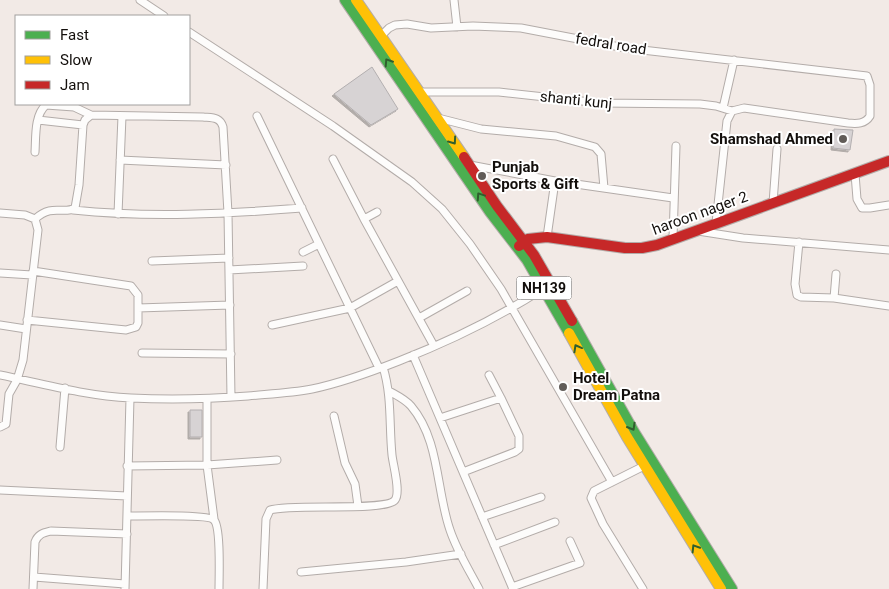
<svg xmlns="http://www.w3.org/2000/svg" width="889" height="589" viewBox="0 0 889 589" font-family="Roboto,sans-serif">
<defs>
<filter id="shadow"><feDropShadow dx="-2" dy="2" stdDeviation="0" flood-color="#0004"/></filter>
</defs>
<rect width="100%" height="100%" fill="#f2eae6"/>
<path fill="#d7d3d4" stroke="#b3afb0" filter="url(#shadow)" d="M372,67L398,109L371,125L334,94Z
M834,129L853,130L850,150L833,148Z
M190,410H202V437H190Z"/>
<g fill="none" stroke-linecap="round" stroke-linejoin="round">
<defs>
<path id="street" d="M140,0L164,16
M454,0L457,27
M189,32L333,126L412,182L442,209L470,244L501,289L612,482
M380,37L389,28L395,25L407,24L431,28L473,26L521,28L625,48L867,76L870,85V116C865,124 857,124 848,123L744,108L732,111L727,121L716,223
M419,92H499L600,103L700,104L716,106L732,111
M723,108L734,60
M257,116L379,368
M438,118L481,129L556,136L595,147L601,154L604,188
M38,120L83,125
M35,152C36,138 34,115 46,105L74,107L91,115
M333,159L364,219L434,346
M120,160L226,165
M470,165L555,181L673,198
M855,174L857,199L862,208H870L889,205
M773,203L777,149
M73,210C150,218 225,214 302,208
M0,213L25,215L35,219L38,230L23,360L17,380L9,394L6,424L0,427
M118,214L122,116
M35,219C53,203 63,215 75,208L79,185L83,125L85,120L91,115L203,117C213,118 220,117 223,127L228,213L231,397
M364,219L377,212
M698,231L743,238L889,250
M547,237L555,181
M673,238L676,146
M799,242L795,284L797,295L801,297L834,298L889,306
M303,252L319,244
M152,261L229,258
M229,270L303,266
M0,273L32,275
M834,298L836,274
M138,308L230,305
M419,318L467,291
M27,320L126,330L136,327L138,323V295L131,286L33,271
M0,325L26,329
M272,325L350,308L398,281
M142,353L231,354
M413,355L513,589
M0,375C43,384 87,396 131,398C170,400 209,399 248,396C269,394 291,393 312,389C341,383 371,372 399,361C450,341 498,318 544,288
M489,375L501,398
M389,391C396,395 405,399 411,406C440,440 436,490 450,530C457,551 469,570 479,589
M207,399V465L214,519
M334,416L345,463L355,484L358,506
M440,418L501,398L519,436V449L515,452L463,472
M60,447L65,388
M127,466L207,465L277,460
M0,490L127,496
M127,516C139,516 209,514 214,520C221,527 219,578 219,589
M482,517L541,497
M494,545L555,522
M301,572L406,562L461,554
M34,577L125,584
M512,587L580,563L570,541
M33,589L35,542C38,534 43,533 51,531L127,534
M125,589L130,398
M263,589L266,519L270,510C291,503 386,512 395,500C401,492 393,465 392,455C389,425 392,396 383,367
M643,589L603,524L591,498L594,491L644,466"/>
<path id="fast" d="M345,0L490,212L527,260L569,333
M572,321L634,432L732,589"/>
<path id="slow" d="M356,0L464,157
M569,333L627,437L721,589"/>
<path id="jam" d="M464,157L497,206L534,255L572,321
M519,246L528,239L547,237L625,248H642L657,245L889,161"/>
</defs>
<use href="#street" stroke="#b3aca9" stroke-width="9"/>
<use href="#fast" stroke="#b3aca9" stroke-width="12"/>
<use href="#slow" stroke="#b3aca9" stroke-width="12"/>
<use href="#jam" stroke="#b3aca9" stroke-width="12"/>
<use href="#street" stroke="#fdfcfb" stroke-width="7"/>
<use href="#fast" stroke="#4caf50" stroke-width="10"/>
<use href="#slow" stroke="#ffc107" stroke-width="10"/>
<use href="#jam" stroke="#c62828" stroke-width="10"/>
</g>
<defs><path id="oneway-chevron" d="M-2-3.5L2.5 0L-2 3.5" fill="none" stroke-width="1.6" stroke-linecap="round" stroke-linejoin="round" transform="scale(1.25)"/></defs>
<g stroke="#305f2e">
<use href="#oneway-chevron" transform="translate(388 62) rotate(-123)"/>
<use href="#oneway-chevron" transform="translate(453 141) rotate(55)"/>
<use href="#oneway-chevron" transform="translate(480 196) rotate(-124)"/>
<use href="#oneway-chevron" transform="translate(577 348) rotate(-119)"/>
<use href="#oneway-chevron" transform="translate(632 427) rotate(60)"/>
<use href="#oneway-chevron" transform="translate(695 548) rotate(-122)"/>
</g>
<g fill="#615c58" stroke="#fff" stroke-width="2">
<circle cx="843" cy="139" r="5"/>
<circle cx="482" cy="176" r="5"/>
<circle cx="563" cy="387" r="5"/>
</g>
<g text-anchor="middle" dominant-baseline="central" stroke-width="4" stroke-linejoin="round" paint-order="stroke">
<rect fill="#fff" stroke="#5a5755" stroke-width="1" x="516.5" y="276.5" width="55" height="23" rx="4"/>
<g font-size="14" font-weight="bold" fill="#130f0c">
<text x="544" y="288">NH139</text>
</g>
<g font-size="15" fill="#130f0c" stroke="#fff">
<text transform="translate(611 44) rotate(9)">fedral road</text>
<text transform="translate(576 100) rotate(6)">shanti kunj</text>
<text transform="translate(700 213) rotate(-20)">haroon nager 2</text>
</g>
<g font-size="15" font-weight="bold" fill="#130f0c" stroke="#fff" text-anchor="start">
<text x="833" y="139" text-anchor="end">Shamshad Ahmed</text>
<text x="492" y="167">Punjab<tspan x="492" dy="17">Sports &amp; Gift</tspan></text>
<text x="573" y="378">Hotel<tspan x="573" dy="17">Dream Patna</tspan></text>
</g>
</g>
<rect x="15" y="15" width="175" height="90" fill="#ffffff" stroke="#a19f9e"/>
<rect x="25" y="31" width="25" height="8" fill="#4caf50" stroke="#a19f9e"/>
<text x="60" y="40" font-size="15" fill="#130f0c">Fast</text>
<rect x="25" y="56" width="25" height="8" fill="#ffc107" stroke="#a19f9e"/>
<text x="60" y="65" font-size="15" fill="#130f0c">Slow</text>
<rect x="25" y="81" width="25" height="8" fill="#c62828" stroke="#a19f9e"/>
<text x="60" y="90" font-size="15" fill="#130f0c">Jam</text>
</svg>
